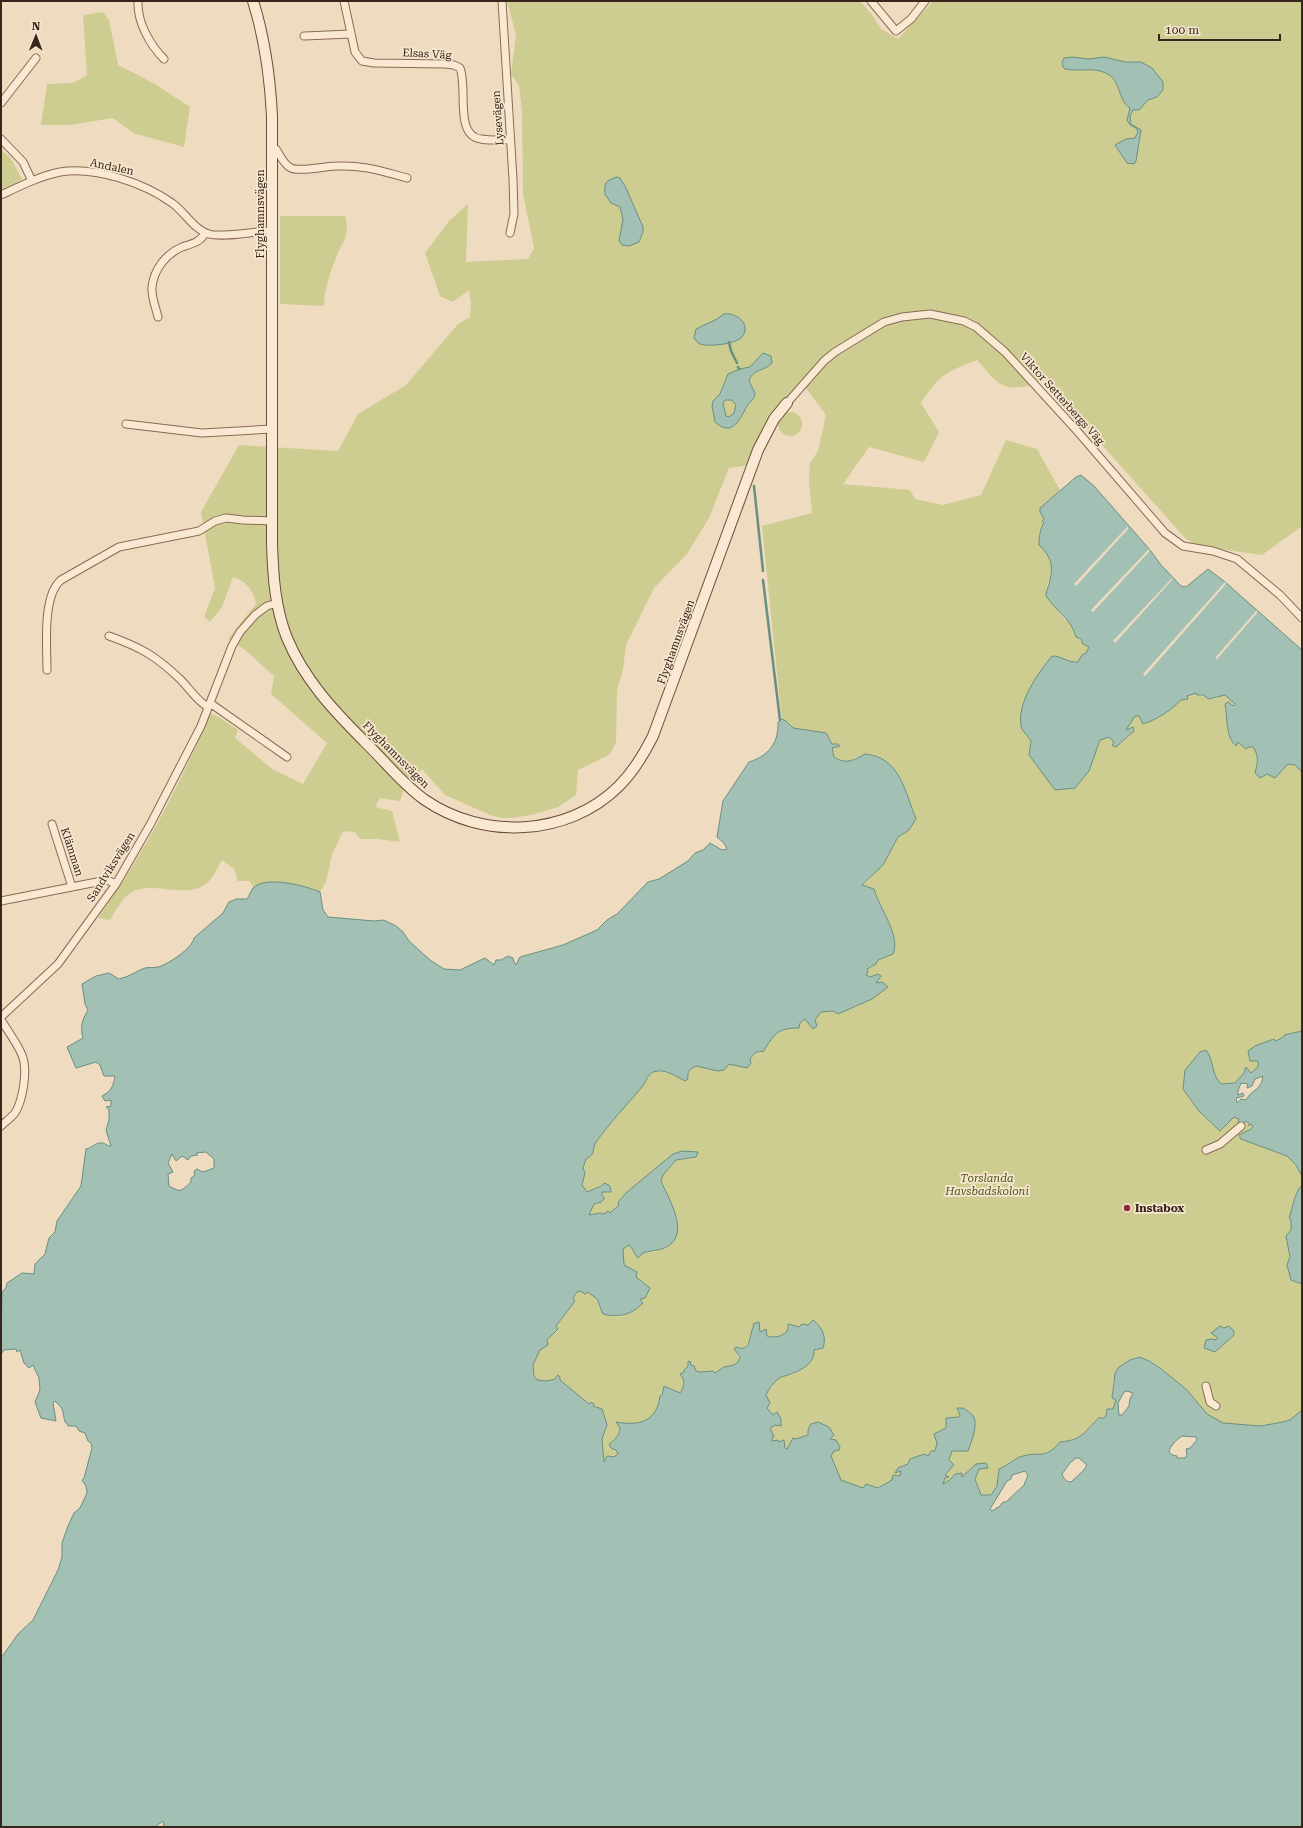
<svg xmlns="http://www.w3.org/2000/svg" width="1303" height="1828" viewBox="0 0 1303 1828" font-family="'Roboto Serif',serif">
<rect width="100%" height="100%" fill="#efdbbf"/>
<path fill="#cdcd92" d="M507,1H860L873,16L881,29L898,39L933,1H1302V526L1262,555L1199,546L1185,538L1044,380C1032,386 1011,392 999,383C991,378 984,367 977,360C946,372 940,374 921,403L939,432L924,462L869,447L843,484L910,490L915,499L943,505L981,495L1006,440L1037,449L1060,490L1040,508V512L1044,520L1039,536L1042,547C1045,549 1045,551 1048,554C1059,573 1045,579 1046,595L1065,620C1073,624 1074,629 1076,637L1089,647L1086,654L1082,655L1078,662L1072,663L1052,656C1038,673 1017,703 1021,725C1021,730 1028,736 1031,741L1029,755L1038,765L1096,751L1100,740L1109,737L1114,742L1121,744L1134,731L1125,730L1135,716H1139L1143,724C1158,719 1170,711 1181,700H1186L1187,696L1196,693L1197,695L1215,699L1225,695L1235,704L1233,706L1225,704L1228,728L1231,742H1238L1253,747L1267,774L1283,770L1288,764L1295,765L1302,772V1031L1285,1035L1281,1039L1276,1041L1274,1039L1255,1046L1248,1051L1258,1061V1067L1251,1073L1246,1067L1244,1073L1235,1083L1221,1084C1211,1074 1214,1060 1206,1050L1200,1052L1185,1070L1183,1089L1199,1111L1220,1131L1234,1116L1239,1119L1242,1125L1245,1121L1250,1126L1251,1124L1253,1126L1246,1132L1241,1139L1287,1156L1297,1165L1302,1176V1185C1294,1193 1293,1207 1289,1218L1291,1220V1230L1286,1241L1289,1248L1290,1257L1287,1265L1291,1280L1302,1284V1410L1290,1420L1278,1423L1261,1426L1223,1423L1207,1414L1187,1390L1160,1368L1149,1361L1140,1357L1130,1360L1119,1367L1113,1380L1112,1398L1116,1400L1113,1409L1102,1419L1100,1417C1084,1431 1084,1440 1060,1442C1044,1461 1036,1451 1015,1459C1009,1461 1005,1467 999,1469L997,1486L990,1495H981C978,1489 978,1484 974,1479L979,1469L983,1468L976,1464L961,1478L955,1474L951,1479L943,1485L945,1477H948L945,1475L954,1465L949,1460L952,1450L962,1451L970,1445L976,1423L974,1417L958,1411L960,1415C957,1419 952,1417 948,1417C946,1429 939,1439 935,1451H931L928,1456C913,1456 907,1464 896,1472L901,1471L900,1476H895L892,1480L878,1488L866,1484L863,1488L841,1480L831,1456L834,1451L829,1428L824,1425L808,1430V1435L796,1439L787,1449L779,1442H772V1438L774,1437L770,1428L775,1425L781,1426V1419L777,1412L773,1415L767,1408L770,1403L766,1396C769,1389 774,1380 781,1377C783,1376 785,1376 787,1376C798,1373 815,1364 814,1350L825,1341L819,1326L799,1327L788,1324C790,1335 776,1339 767,1336L766,1329L761,1332L754,1328L747,1346L734,1349L740,1360L734,1365L724,1367L715,1373C708,1372 702,1373 696,1371L694,1366H688C684,1372 682,1379 684,1386L680,1393L662,1391L656,1413L652,1417L636,1424L616,1422L620,1428L617,1438L609,1445L616,1450L618,1454L614,1457L607,1456L603,1462L602,1439L605,1428L600,1409L593,1406L594,1404L591,1402L589,1404C580,1397 562,1385 557,1375L555,1379L547,1381L537,1380C531,1372 534,1358 540,1350C541,1348 546,1347 548,1345L547,1340L558,1330L556,1326L568,1311L577,1292C594,1285 597,1304 603,1313C609,1315 616,1318 622,1316C627,1314 646,1293 650,1288L636,1277V1272L624,1265L623,1249L629,1245C633,1249 634,1253 638,1258L643,1253L655,1252L678,1219L661,1181L663,1175L676,1160L694,1158L682,1151L627,1192C623,1196 622,1201 619,1206C612,1216 599,1215 589,1215L594,1204L601,1202L605,1198L602,1196L603,1184L587,1192L582,1185L585,1173L583,1168L586,1159L591,1156L594,1145L606,1128L643,1085L650,1074L655,1071L673,1074H688L690,1070L696,1066L718,1071L729,1064L747,1068C754,1049 758,1056 768,1045C770,1043 771,1039 772,1037C779,1029 789,1028 798,1028L800,1023L805,1019L813,1029L815,1021L821,1012L833,1011L838,1014L876,983L878,974L870,977L865,975L867,969L872,967L878,960L893,954L894,936L876,899L874,889L862,886L883,865L898,837L909,830L916,819C906,794 903,768 876,756C873,755 868,753 865,754C851,758 850,767 834,757L832,748L840,746L838,744H832L826,733L793,728L786,721L782,719L781,713L762,526L812,513L809,481L810,463L818,451L826,415L805,387L784,410L769,434L758,464L729,468L709,518L687,554L654,588L626,645L623,669L617,691L616,743L609,755L578,770L576,795L558,807L535,814L513,818H502L490,815L445,795L422,769L404,789L400,801L380,798L375,807L392,811L400,842L378,839H360L355,832L343,831L332,855L326,882L320,892C301,885 272,877 254,888L249,881H238L234,869L222,860C218,866 215,875 209,881C191,901 155,881 134,891C123,896 116,910 110,920L98,918C143,855 180,785 210,714L219,717L238,730L235,738L272,769L303,784L327,743L271,694L274,676L244,649L228,639L256,604C254,591 246,581 233,577L222,607L210,622L204,617L215,588L201,512L239,445L338,451L358,414L406,385L458,324L470,317L471,304L469,290L453,302L440,296L425,253L449,221L468,204L466,262L528,259L534,248L523,194L522,112L519,86L511,74L516,35Z
M103,12L109,20L118,65L155,84L190,107L184,147L133,133L113,118L70,125H41L47,84L73,83L87,75L83,15Z
M1,149L11,159L22,179L1,190Z
M280,216H345C351,238 342,240 336,258C330,273 324,290 324,306L280,304Z
M778 424a12 12 0 1 1 24 0a12 12 0 1 1-24 0Z"/>
<path fill="#a2c1b4" stroke="#698f81" fill-rule="evenodd" d="M1072,57L1089,59L1104,57L1125,62H1141L1152,68L1163,82V90L1157,97L1148,100L1139,110H1133L1130,116L1131,124L1141,130L1136,161L1134,164L1127,163L1115,145L1126,139L1135,138L1138,132L1136,128L1130,125L1127,120L1130,108C1117,100 1122,81 1106,73C1093,67 1079,72 1065,69L1063,67L1062,62L1064,58Z
M617,177L620,178L626,188L643,227V232L639,242L629,246L622,245L619,241L623,219L620,207L611,203L605,194C604,181 606,181 617,177Z
M724,314C736,312 752,324 742,337C736,344 706,348 698,343L694,338L696,329L717,319Z
M763,353L771,356L772,363C765,371 752,369 749,381L755,393C755,399 751,400 747,406C740,419 732,438 715,422L712,406L713,401L720,394L728,374L740,369L750,367ZM725,400H732L736,405L734,413L729,417L726,416L723,404Z
M1081,475L1094,486L1150,550L1161,565L1181,586L1186,587L1208,569L1225,582L1302,650V772L1295,765L1288,764L1275,778L1267,774L1260,778L1255,773C1258,762 1259,756 1253,747H1249L1246,749L1238,742L1236,746C1225,737 1228,718 1225,704L1228,702L1233,706L1235,704L1225,695L1209,699L1203,695H1197L1196,693L1187,696L1188,699L1181,700C1170,711 1158,719 1143,724L1139,716H1135L1126,730L1133,727L1134,731L1116,747L1112,745L1114,742L1109,737L1100,740L1089,771L1075,788L1055,790L1029,755L1031,741C1028,736 1021,730 1021,725C1017,703 1038,673 1052,656C1062,656 1068,663 1078,662L1082,655L1086,653L1089,647L1083,644L1081,639L1076,637C1072,620 1056,611 1046,596C1046,590 1049,586 1050,580C1054,565 1050,555 1039,545C1039,538 1040,528 1044,523L1042,521L1044,519L1040,512V508L1076,477Z
M782,719L786,721L793,728L826,733L832,744H838L840,746L832,748L834,757C846,765 854,760 865,754C900,757 905,792 916,819L909,830L898,837L883,865L862,885L874,889C879,908 901,935 893,954L878,960L876,964L867,969L868,972L866,975L870,977L878,974L881,976L876,983L882,982L888,987L872,999L838,1014L833,1011L821,1012L815,1020L817,1026L813,1029L805,1019L800,1023L799,1028C776,1028 774,1035 763,1052L760,1051L755,1053L750,1059L751,1063L747,1068L729,1064L724,1070L718,1071L696,1066C690,1069 687,1071 688,1079L685,1081C676,1076 664,1068 653,1072C648,1074 646,1082 642,1087C627,1105 610,1122 596,1142C591,1150 597,1153 586,1159L583,1168L585,1173L582,1185L587,1192L601,1186L605,1183L610,1186L611,1192H602V1196L605,1198L601,1202L594,1204L589,1215L600,1213L604,1214L608,1211L610,1213L619,1205L618,1202L627,1192L673,1154L682,1151L698,1152L696,1157L676,1160L663,1175L661,1181C668,1198 687,1227 672,1243C664,1251 652,1250 643,1253L638,1258C634,1253 633,1249 629,1245L623,1249L624,1265L637,1272L636,1277L650,1288L645,1298L640,1299L643,1303C631,1315 619,1318 603,1314L597,1299L588,1292L585,1294L580,1291L577,1292L573,1298L575,1301L556,1326L558,1329L547,1340L548,1345L540,1350L533,1365L534,1376L537,1380L547,1381L555,1379L558,1375L560,1377V1380L589,1404L591,1402L594,1404L593,1406L602,1409L607,1425L602,1439L604,1462L607,1456L614,1457L618,1454L616,1450L611,1448L609,1444C615,1440 619,1436 620,1428L616,1422C639,1426 657,1422 660,1396L662,1395L664,1386L680,1393C685,1386 685,1380 680,1374L684,1372V1370L688,1366V1362L690,1361L691,1365L694,1366L696,1371L700,1372L713,1371L715,1373L724,1367L734,1365L738,1362L740,1357L734,1349L736,1347C750,1352 749,1340 752,1330C753,1328 754,1326 753,1324L759,1322L760,1332L766,1329L767,1336C776,1339 790,1335 788,1324L799,1327L802,1324L808,1325L813,1320C822,1327 827,1337 823,1348L814,1350C815,1364 800,1371 788,1375C786,1376 782,1376 779,1378C773,1383 769,1388 766,1395L770,1403L767,1408L773,1415L777,1412L781,1419V1426L775,1425L770,1428L774,1437L772,1438V1441L778,1440L779,1442L784,1440L785,1448L787,1449L793,1438L796,1439L808,1435V1430L811,1424L818,1422L829,1427L834,1435L830,1439L836,1440L840,1447L839,1450L834,1451L831,1456L841,1480L863,1488L866,1484L878,1488L892,1480L893,1475L900,1476L901,1471L895,1473L898,1468L908,1464L910,1459L924,1454L928,1456L931,1451H935L937,1443L934,1434L946,1428V1418L959,1417L960,1415L957,1408H963C966,1410 971,1413 973,1416C979,1423 971,1443 968,1451H952L949,1460L954,1465L945,1475L949,1477L945,1478L943,1484L951,1479L955,1474L962,1473V1477L976,1464L986,1463L988,1468L979,1469L975,1479L981,1495H991L997,1486L999,1469C1007,1466 1012,1460 1020,1457C1040,1450 1044,1461 1060,1442C1084,1440 1084,1431 1100,1417L1102,1419L1106,1416L1107,1409H1113L1116,1400L1112,1398L1115,1373L1119,1367L1130,1360L1140,1357L1149,1361L1160,1368L1187,1390L1207,1414L1223,1423L1260,1426L1278,1423L1290,1420L1302,1410V1827H164L163,1821L155,1827H1V1658L18,1634L33,1620L58,1570L62,1557V1543L68,1526L74,1513L80,1508L87,1493L86,1486L82,1480L84,1478L92,1448L91,1443L88,1441L85,1433L79,1431L76,1426H68L67,1423L65,1422C62,1411 65,1410 55,1401L53,1403L56,1421L41,1418L35,1402L40,1390L39,1378L33,1365L29,1368L24,1363L20,1350L17,1352L16,1349L4,1350L1,1354L2,1292L6,1288L7,1283L22,1273L34,1274L35,1264L45,1254L49,1238L55,1232L57,1221L81,1186L86,1149C92,1148 96,1142 102,1143C106,1143 106,1146 111,1146L106,1130L109,1120V1109L106,1107L111,1106V1100L105,1101L102,1096C112,1091 113,1086 115,1076H104L100,1065L96,1062L76,1068L67,1047L83,1038C80,1027 82,1020 88,1010L85,1004L82,984L96,976L109,973L119,979C129,977 136,971 145,968C149,967 154,968 158,967C167,965 193,948 194,938L223,913L229,902L236,899H247C249,896 251,891 253,888C266,875 306,886 320,892L323,910L328,917L374,921L384,920L396,926L403,932L409,941L430,960L444,969L460,970L485,958L494,965L496,960H501L508,956L513,958L514,962L516,965L520,957L563,945L597,930L607,920L617,914L648,882L659,879L688,861L695,853L703,850L710,843L722,850L727,849L724,843L717,837L723,801L749,762C769,756 779,742 778,722ZM206,1152L214,1159V1168L203,1172L197,1169L194,1171L195,1175L191,1178V1182C181,1191 182,1193 169,1186L168,1174L173,1172L168,1163L172,1154L176,1161L182,1156L188,1160L191,1156L198,1155L196,1153ZM1127,1391L1133,1393L1130,1399L1129,1406L1122,1415H1119L1118,1403L1124,1392ZM1182,1436L1196,1437L1197,1440L1190,1448L1186,1449L1187,1455L1185,1458H1177V1456L1172,1455L1169,1452C1170,1446 1177,1439 1182,1436ZM1076,1458H1079L1087,1465L1083,1471L1071,1482C1066,1482 1064,1479 1062,1474L1070,1463ZM1025,1471L1028,1475L1024,1485L1006,1502H1003L1000,1506L992,1511L990,1509L1007,1481L1011,1479L1012,1475Z
M1302,1031V1176L1296,1165L1287,1156L1241,1139L1239,1135L1251,1129L1253,1126L1251,1124L1249,1126V1123L1245,1121L1242,1125L1238,1122L1239,1119L1234,1117L1220,1131L1199,1111L1183,1089L1185,1070L1200,1052L1206,1050C1214,1060 1211,1074 1221,1084L1235,1083L1244,1073L1246,1067L1251,1073L1258,1067V1061H1250L1248,1051L1255,1046L1274,1039L1276,1041L1285,1036L1284,1035ZM1263,1076C1261,1091 1253,1088 1246,1100L1241,1099L1237,1103L1236,1098L1244,1096L1243,1093L1238,1095V1091L1241,1083L1248,1084L1247,1088L1252,1086L1255,1079Z
M1302,1185V1284L1291,1280L1287,1265L1290,1257L1286,1236L1291,1230V1220L1289,1218C1293,1208 1294,1193 1302,1185Z
M1220,1326L1224,1328L1229,1326L1234,1331V1335L1215,1352L1204,1348L1206,1340L1212,1339L1215,1340L1218,1338L1211,1333Z"/>
<path fill="#efdbbf" d="M1128,526V529L1076,586L1074,584Z
M1149,549L1150,550L1148,553L1093,612L1091,610Z
M1173,577L1172,580L1115,643L1113,641Z
M1225,582L1226,584L1145,676L1143,674Z
M1257,610V613L1217,659L1215,658Z"/>
<g fill="none" stroke-linecap="round" stroke-linejoin="round">
<path stroke="#698f81" stroke-width="2.5" d="M729,342L731,351L737,363
M738,367L739,369
M754,486L763,571
M763,580L780,720"/>
<defs>
<path id="street" d="M138,1C137,22 150,45 164,59
M344,1L355,52L362,61L374,63L445,64L454,65L460,68C468,87 454,136 481,139C490,141 500,139 509,140
M502,1L513,179L514,214L510,233
M871,1L896,31L911,19L925,1
M304,36L351,34
M1,103L36,58
M1,139L23,162L32,181
M272,149H276C280,155 284,165 291,168C298,172 327,166 337,166C365,165 381,171 407,178
M1,195C20,186 40,176 60,172C95,166 144,183 172,203C184,211 194,230 209,234C222,238 256,231 272,231
M158,317C156,308 151,297 152,287C154,269 166,254 182,247C191,244 201,242 205,233
M787,403L824,361L835,352L884,322L902,317L930,314L964,321L976,327L1005,352L1078,432L1165,533L1183,546L1213,551L1237,559L1280,595L1302,618
M126,424L202,433L272,429
M109,636C140,647 156,656 180,679C189,688 197,701 208,707
M47,670C47,647 42,596 61,580L119,547L199,531L215,521L226,518L243,520L273,521
M210,703L287,757
M52,824L72,887
M1,901L107,880L116,884
M1,1017L58,964L116,884L151,823L201,726L232,646L240,632L255,615L267,606L277,603
M1,1020C8,1031 17,1043 22,1055C28,1070 23,1100 15,1113C11,1118 5,1122 1,1126
M1206,1150L1220,1144L1241,1126
M1206,1386L1210,1402L1216,1406"/>
<path id="secondary" d="M253,1C265,39 270,76 272,116V543C273,576 275,608 287,638C304,679 333,710 364,741C384,760 402,784 425,800C483,840 568,837 619,786C634,771 644,754 653,736L758,450L774,419L787,403"/>
</defs>
<use href="#street" stroke="#886b57" stroke-width="9"/>
<use href="#secondary" stroke="#6a4d3a" stroke-width="12"/>
<use href="#street" stroke="#fae9d2" stroke-width="7"/>
<use href="#secondary" stroke="#fae9d2" stroke-width="10"/>
</g>
<circle fill="#992533" stroke="#f6e6ce" stroke-width="1.5" cx="1127" cy="1208" r="4"/>
<g text-anchor="middle" dominant-baseline="central" stroke-width="3.5" stroke-linejoin="round" paint-order="stroke">
<g font-size="11" fill="#37261c" stroke="#f6e6ce">
<text transform="translate(427 54) rotate(3)">Elsas Väg</text>
<text transform="translate(498 118) rotate(-94)">Lysevägen</text>
<text transform="translate(112 167) rotate(12)">Andalen</text>
<text transform="translate(260 214) rotate(-90)">Flyghamnsvägen</text>
<text transform="translate(1062 399) rotate(48)">Viktor Setterbergs Väg</text>
<text transform="translate(676 642) rotate(-70)">Flyghamnsvägen</text>
<text transform="translate(396 755) rotate(45)">Flyghamnsvägen</text>
<text transform="translate(72 852) rotate(72)">Klämman</text>
<text transform="translate(111 867) rotate(-58)">Sandviksvägen</text>
</g>
<g font-size="11" font-style="italic" fill="#4d5422" stroke="#f6e6ce">
<text x="987" y="1178">Torslanda<tspan x="987" dy="13">Havsbadskoloni</tspan></text>
</g>
<g font-size="11" font-weight="bold" fill="#37261c" stroke="#f6e6ce" text-anchor="start">
<text x="1135" y="1208">Instabox</text>
</g>
</g>
<rect width="1303" height="1828" fill="none" stroke="#37261c" stroke-width="4"/>
<g transform="translate(36 36) rotate(1)" stroke="#f6e6ce" stroke-width="3" paint-order="stroke">
<path d="M0-3L7 15L0 10L-7 15Z" fill="#37261c"/>
<text y="-6" font-size="11" font-weight="bold" text-anchor="middle" fill="#37261c">N</text>
</g>
<path d="M1159 34v6h121v-6" fill="none" stroke="#37261c" stroke-width="2"/>
<text x="1165" y="34" font-size="12" fill="#37261c" stroke="#f6e6ce" stroke-width="3" paint-order="stroke">100 m</text>
</svg>
